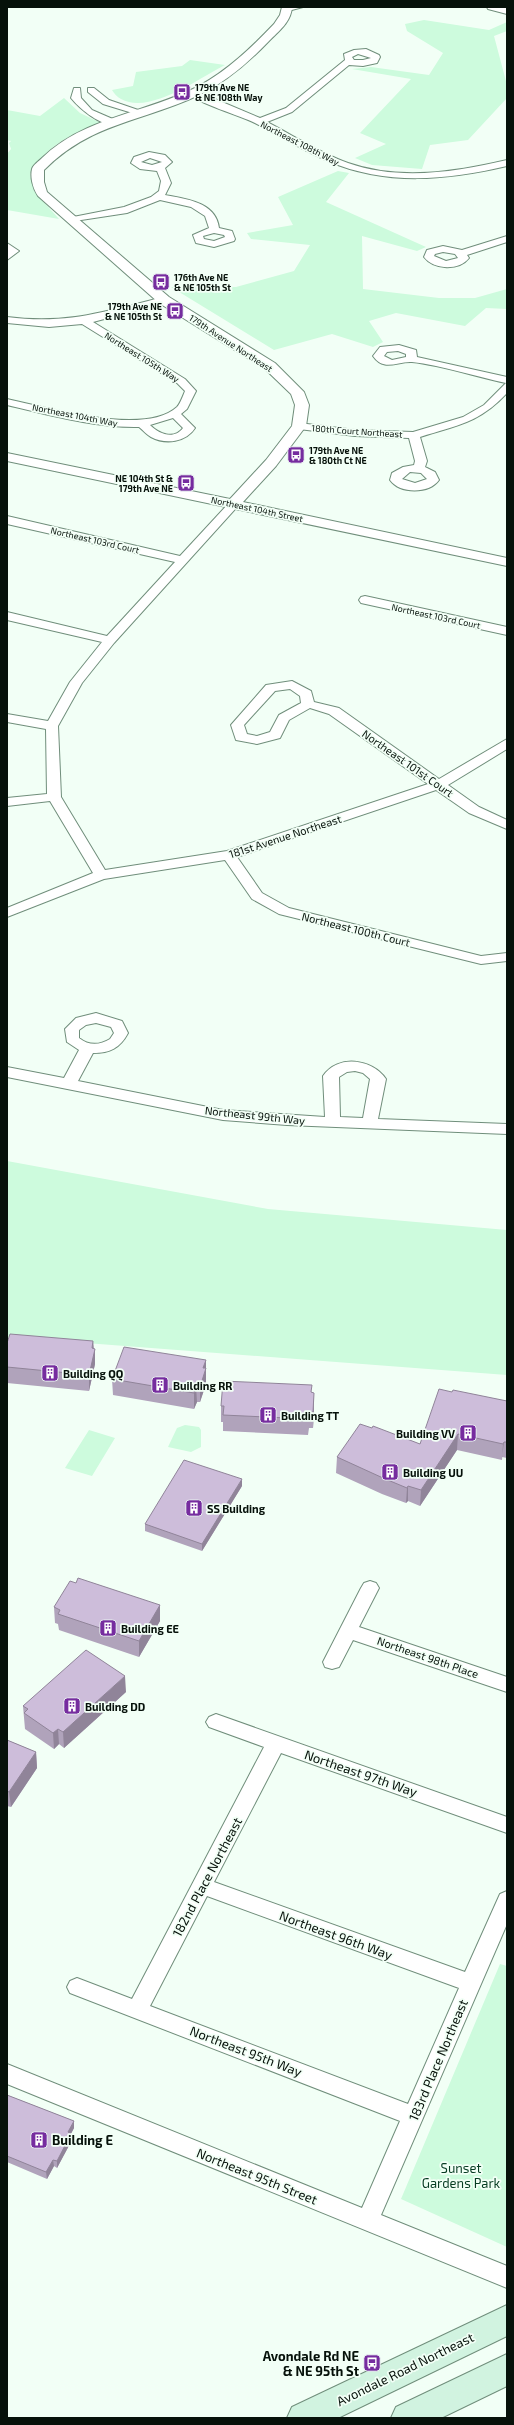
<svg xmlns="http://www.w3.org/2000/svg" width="514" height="2425" viewBox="0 0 514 2425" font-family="'Exo 2',sans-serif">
<rect width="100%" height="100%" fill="#f2fff6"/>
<path fill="#cdfbdd" d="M424,20L489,30L507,22V31L494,36L507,85V98L468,140L430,145L422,169L372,165L355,158L386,144L360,133L411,79L352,69L371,67L429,75L443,53L407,31L405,24Z
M190,60L225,65C199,78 150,115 121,99C117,97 114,93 112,90L133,86L136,72L182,66Z
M64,98L80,113L101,123C70,135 48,144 30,174L34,191L59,219L7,210V154L11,149L9,143L11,141L7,140V110L40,116Z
M338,171L349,173L326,202L426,247L417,251L362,236L363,289L439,298H475L507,289V309L486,308L465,326L396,313L369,321L383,342L373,347L332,334L274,350L171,287H236L294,271L310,245L251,239L247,233L293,225L278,197Z
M7,1161L268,1209L507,1230V1375L7,1337Z
M185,1425L199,1427L201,1430V1447L191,1452L168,1447L177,1428Z
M89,1430L115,1438L92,1476L65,1468Z
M500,1964L507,1966V2247L401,2199Z"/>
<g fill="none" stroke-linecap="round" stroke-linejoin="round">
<defs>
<path id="minor" d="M284,7H303L288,11Z
M487,7L507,8V14L488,9Z
M366,49L379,55L380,57L377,63L363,66L349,65L292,112L267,122C294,136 320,153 348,163C399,181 456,172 507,160V166C447,180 386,186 328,161C302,150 279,135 255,123C241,116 197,103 188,93L196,91L260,118L286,108L345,60L344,54L354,50ZM358,54L371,58L363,60H354L352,57Z
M74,88H80L81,98L92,110L115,120V124C101,127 79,108 71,98Z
M88,88H94L109,100L144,112L139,115L103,104L88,92Z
M149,152L165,155L172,162L165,168L171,183L165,195C186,199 216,202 219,228L232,231L235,239L234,241L214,247L196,243L193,235L209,228L205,216L191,207L160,200L127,213L68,222V218L124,207L151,197L159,191L161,181L157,171L140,169L131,163L134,157ZM150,158L162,162L152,165L141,162ZM214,233L224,235L225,237L214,241L204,239L203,236Z
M507,236V242L467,255L469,258C459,271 434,270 424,257L427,250L443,246L462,250ZM443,252L455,254L458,258L446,261L434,256L435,254Z
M7,243L19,251L7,260Z
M164,297L168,298V302L93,322L185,379L196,391L187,409L181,414L195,428C186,442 166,445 151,437C147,435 143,430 139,427C95,428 50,415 7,405V399C45,407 145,437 177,407C180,404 183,396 185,391L177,383L82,324L49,327L7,323V317C68,325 106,311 164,297ZM173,418L183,428C174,440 159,434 150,425Z
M399,345L416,350L417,357L507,377V393C479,423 458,425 420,437L427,461L425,467L435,472L439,480C429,494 400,494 390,480L392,473L403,467L414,465L415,461L409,438L355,436L299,429L293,426L299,423L355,430L413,432L463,417L484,405L506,383C477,377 441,365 412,362C397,361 384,372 373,356L380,347ZM398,351L406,354V357L392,360L384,356L387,352ZM410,472L421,473L427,479L415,483L402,479Z
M233,502L237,503L239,505L237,507L114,643L82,683L58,726L61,797L105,870L227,851L428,784L329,714L310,708L289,720L280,738L257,744L236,740L231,725L266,685L292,681L311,691L314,702L339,708L439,779L507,739V749L448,785L479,807L507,820V829L469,813L436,790L237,857L262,893L289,908L481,956L507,953V961L481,964L279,914L252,899L225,860L104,879L7,917V908L93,873L50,801L7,806V798L47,794L46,729L7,722V714L48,721L70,682L102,642L7,620V612L107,636L175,562L7,524V516L180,556L229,503ZM290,689L300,696L301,703L279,715L270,732L257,736L247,734L244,725L275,691Z
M365,596L507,627V635L361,603L359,600L361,597Z
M96,1013L122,1021L128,1033C120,1048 110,1053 93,1053L78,1081L223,1110L325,1117L323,1076C338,1054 372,1059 386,1079L378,1119L507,1124V1134L287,1125L223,1120L7,1077V1067L64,1078L79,1050L67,1042L65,1029L76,1018ZM96,1023L111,1027L114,1033L110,1039C100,1045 89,1046 79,1038V1030L86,1025ZM355,1071L363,1073L370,1079L363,1118L340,1117L339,1077L347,1072Z
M370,1581L376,1583L379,1588L359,1627L507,1677V1692L353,1640L339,1667L332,1669L325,1667L323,1662L361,1588L364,1583Z
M216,1714L507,1817V1833L281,1753L214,1882L465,1972L500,1894L507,1891V1924L381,2215L507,2266V2288L7,2084V2064L362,2208L400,2121L70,1993L67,1987L70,1981L77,1978L132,1999L264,1747L209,1727L206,1722L209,1717ZM207,1896L459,1988L408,2104L150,2006Z"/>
<path id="tertiary" d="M282,7H292C291,22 279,31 269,41C248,63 226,82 199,95C142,122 92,122 44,170V182L47,192L169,297L275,363L304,392L309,405L306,426L276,466L243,502L507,558V566L7,461V453L230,499L266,460L292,426L295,405L291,394L265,369L159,303L38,196C33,189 30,177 32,169C33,165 39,161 42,158C85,116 148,113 199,86C228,70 251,48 274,24L280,15Z"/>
<path id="secondary" d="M507,2305V2336L338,2418H287L292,2407Z
M507,2354V2386L441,2418H391L396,2407Z"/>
</defs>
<use href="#minor" stroke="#708e7b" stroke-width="2"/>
<use href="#tertiary" stroke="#708e7b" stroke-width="2"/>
<use href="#secondary" stroke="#708e7b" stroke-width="2"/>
<use href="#minor" fill="#fff" fill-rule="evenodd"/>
<use href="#tertiary" fill="#fff" fill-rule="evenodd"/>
<use href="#secondary" fill="#d1f3e0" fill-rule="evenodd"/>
</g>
<path fill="#b0a3bb" d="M93,1341L95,1364L89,1391L7,1383V1343Z
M206,1360V1384L200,1402H197L194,1409L113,1395L112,1379Z
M312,1392L314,1408L313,1428H309L308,1435L223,1431V1422H221V1406Z
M452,1392L507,1401V1458L502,1457V1460L457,1450L420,1506L408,1501L406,1503L382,1494L336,1473L337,1457L372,1428L420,1444Z
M242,1486L202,1551L145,1531V1524Z
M160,1605V1621L139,1657L59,1630L58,1624L55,1623L54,1607Z
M126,1692L64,1748L59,1744L54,1749L25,1729L23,1706Z
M7,1740L36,1752L37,1768L11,1807L7,1806Z
M7,2095L74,2121V2128L71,2134L72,2140L57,2168L54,2166L47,2179L7,2162Z"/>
<path fill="#908499" d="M93,1341L94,1352L95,1349V1364L89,1391V1375L92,1348Z
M206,1360V1384L200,1402V1387L203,1368Z
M196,1386L197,1402L194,1409V1393Z
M314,1393V1408L313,1428V1412Z
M458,1434L457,1450L420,1506L421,1490Z
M504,1442L502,1457V1460L503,1444Z
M242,1479V1486L202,1551V1544Z
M408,1486V1501L406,1503L407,1488Z
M160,1605V1621L139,1657V1641Z
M125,1676L126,1692L64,1748L63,1732Z
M58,1729L59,1744L54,1749L53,1733Z
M36,1752L37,1768L11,1807L9,1792Z
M74,2121V2128L68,2139V2132Z
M71,2134L72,2140L57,2168V2161Z
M53,2160L54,2166L47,2179L46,2172Z"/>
<path fill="#cdbdda" stroke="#908499" d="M10,1334L93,1341L92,1348L95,1349L89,1375L7,1367V1343Z
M124,1347L206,1360L203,1368H206L200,1387L196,1386L194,1393L112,1379Z
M223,1381L312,1385L311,1392L314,1393L313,1412H309V1419L223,1415L224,1406H221Z
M439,1389L452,1392L453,1390L507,1401V1442H504L503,1444L458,1434L421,1490L408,1486L407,1488L383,1478L337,1457L360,1424L372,1428L373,1426L420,1444Z
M184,1460L242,1479L202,1544L145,1524Z
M78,1578L160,1605L139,1641L58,1614L60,1610L54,1607L70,1581L76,1583Z
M86,1650L125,1676L63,1732L58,1729L53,1733L24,1713L28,1709L23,1706Z
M7,1740L36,1752L9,1792L7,1791Z
M7,2095L74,2121L68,2132L71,2134L57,2161L53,2160L46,2172L7,2156Z"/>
<defs>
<symbol id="bus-square" viewBox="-11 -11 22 22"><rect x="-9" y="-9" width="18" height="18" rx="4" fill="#762c9f" stroke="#f2fff6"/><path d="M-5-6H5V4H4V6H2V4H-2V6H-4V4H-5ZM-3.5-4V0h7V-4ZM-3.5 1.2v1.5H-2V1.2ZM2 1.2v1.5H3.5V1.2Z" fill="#fff"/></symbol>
<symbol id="building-square" viewBox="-11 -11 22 22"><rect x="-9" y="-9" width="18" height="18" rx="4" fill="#762c9f" stroke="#f2fff6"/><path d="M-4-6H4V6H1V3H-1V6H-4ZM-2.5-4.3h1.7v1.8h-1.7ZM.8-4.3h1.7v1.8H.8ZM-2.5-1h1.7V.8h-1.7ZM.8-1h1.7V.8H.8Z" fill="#fff"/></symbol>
</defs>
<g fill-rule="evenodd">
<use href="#bus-square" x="172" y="82" width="20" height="20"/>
<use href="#bus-square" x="151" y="272" width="20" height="20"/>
<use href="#bus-square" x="165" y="301" width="20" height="20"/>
<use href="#bus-square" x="286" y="445" width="20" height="20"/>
<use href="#bus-square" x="176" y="473" width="20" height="20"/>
<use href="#building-square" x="40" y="1363" width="20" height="20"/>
<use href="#building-square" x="150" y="1375" width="20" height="20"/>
<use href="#building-square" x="258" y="1405" width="20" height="20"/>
<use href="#building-square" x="458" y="1423" width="20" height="20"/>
<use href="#building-square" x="380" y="1462" width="20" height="20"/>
<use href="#building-square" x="184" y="1498" width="20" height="20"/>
<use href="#building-square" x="98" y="1618" width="20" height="20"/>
<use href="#building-square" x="62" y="1696" width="20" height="20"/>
<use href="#building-square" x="29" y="2130" width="20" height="20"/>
<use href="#bus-square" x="362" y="2353" width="20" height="20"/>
</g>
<g text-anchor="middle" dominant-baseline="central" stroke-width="3.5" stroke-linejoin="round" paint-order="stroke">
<g font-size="9" font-weight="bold" fill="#06110a" stroke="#f2fff6" text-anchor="start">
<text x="195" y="87">179th Ave NE<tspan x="195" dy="10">&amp; NE 108th Way</tspan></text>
<text x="174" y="277">176th Ave NE<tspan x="174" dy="10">&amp; NE 105th St</tspan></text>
<text x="162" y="306" text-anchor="end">179th Ave NE<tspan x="162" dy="10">&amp; NE 105th St</tspan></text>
<text x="309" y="450">179th Ave NE<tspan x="309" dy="10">&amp; 180th Ct NE</tspan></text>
<text x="173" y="478" text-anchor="end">NE 104th St &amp;<tspan x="173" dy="10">179th Ave NE</tspan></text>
</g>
<g font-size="9" fill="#06110a" stroke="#f2fff6">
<text transform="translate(300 143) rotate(27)">Northeast 108th Way</text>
<text transform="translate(231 343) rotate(33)">179th Avenue Northeast</text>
<text transform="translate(142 357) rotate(32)">Northeast 105th Way</text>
<text transform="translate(75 415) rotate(11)">Northeast 104th Way</text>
<text transform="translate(357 431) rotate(4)">180th Court Northeast</text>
<text transform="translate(257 509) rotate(12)">Northeast 104th Street</text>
<text transform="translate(95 540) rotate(13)">Northeast 103rd Court</text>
<text transform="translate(436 616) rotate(12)">Northeast 103rd Court</text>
</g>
<g font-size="11" fill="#06110a" stroke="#f2fff6">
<text transform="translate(408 763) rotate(35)">Northeast 101st Court</text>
<text transform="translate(285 836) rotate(-18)">181st Avenue Northeast</text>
<text transform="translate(356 929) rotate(14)">Northeast 100th Court</text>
<text transform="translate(255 1115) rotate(6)">Northeast 99th Way</text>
<text transform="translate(428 1657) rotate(19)">Northeast 98th Place</text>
</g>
<g font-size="11" font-weight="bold" fill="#06110a" stroke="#f2fff6" text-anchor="start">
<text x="63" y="1373">Building QQ</text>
<text x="173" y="1385">Building RR</text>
<text x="281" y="1415">Building TT</text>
<text x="455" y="1433" text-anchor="end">Building VV</text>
<text x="403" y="1472">Building UU</text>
<text x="207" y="1508">SS Building</text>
<text x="121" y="1628">Building EE</text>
<text x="85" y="1706">Building DD</text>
</g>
<g font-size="13" fill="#06110a" stroke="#f2fff6">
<text transform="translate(361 1773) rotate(19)">Northeast 97th Way</text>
<text transform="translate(207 1877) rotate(-62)">182nd Place Northeast</text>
<text transform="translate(336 1935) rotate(20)">Northeast 96th Way</text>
<text transform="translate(246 2051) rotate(21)">Northeast 95th Way</text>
<text transform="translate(438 2060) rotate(-67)">183rd Place Northeast</text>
<text transform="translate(257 2176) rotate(22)">Northeast 95th Street</text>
<text transform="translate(405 2369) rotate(-26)">Avondale Road Northeast</text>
</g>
<g font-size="13" font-weight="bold" fill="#06110a" stroke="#f2fff6" text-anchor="start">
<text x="52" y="2140">Building E</text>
<text x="359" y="2356" text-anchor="end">Avondale Rd NE<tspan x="359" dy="15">&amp; NE 95th St</tspan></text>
</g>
<g font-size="13" fill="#063c22" stroke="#f2fff6">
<text x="461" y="2168">Sunset<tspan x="461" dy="15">Gardens Park</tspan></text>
</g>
</g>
<rect width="514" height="2425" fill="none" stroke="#06110a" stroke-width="16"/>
</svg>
